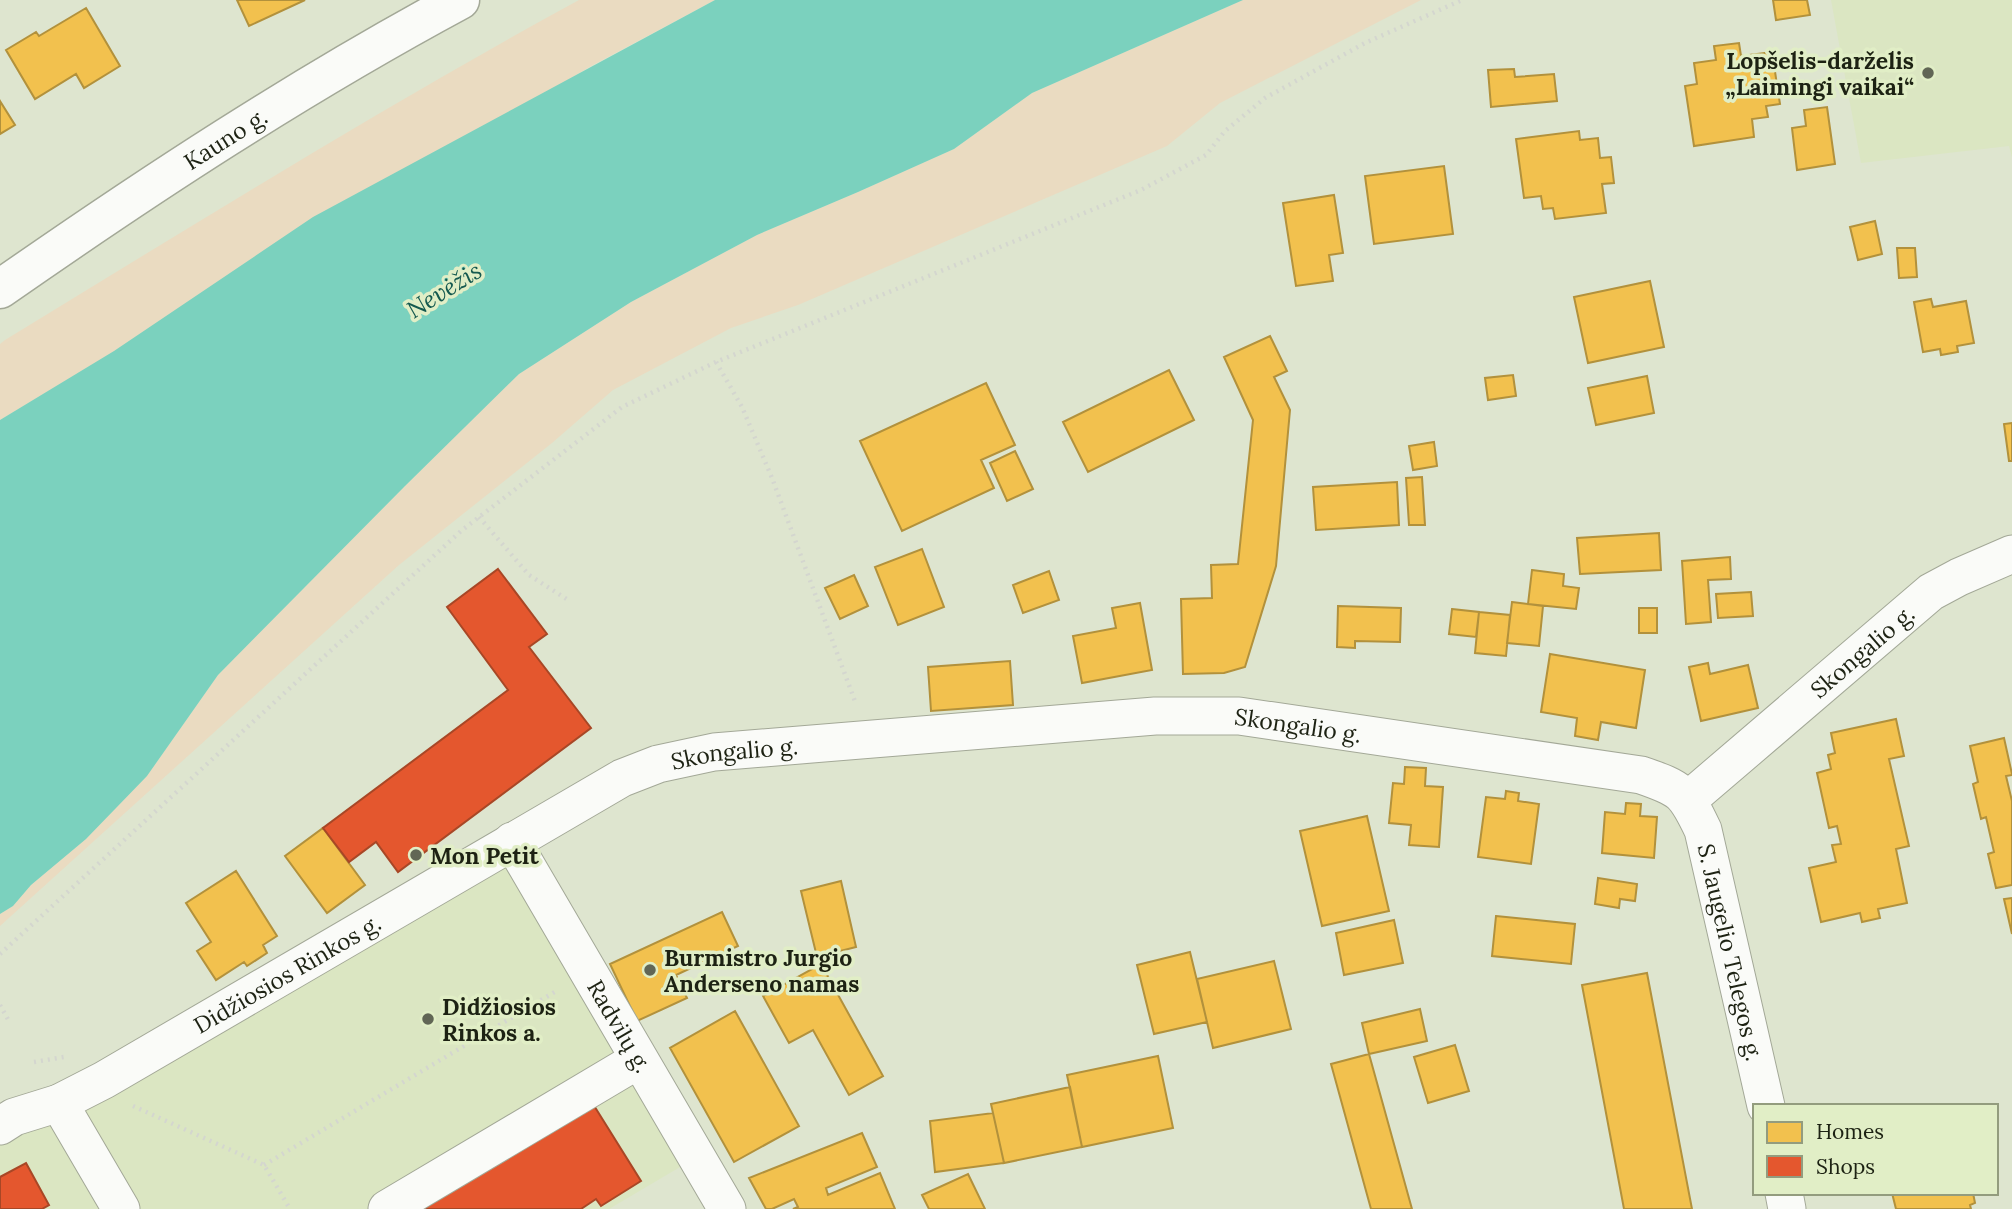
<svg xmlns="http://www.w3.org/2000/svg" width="2012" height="1209" viewBox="0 0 2012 1209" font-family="Lora,serif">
<rect width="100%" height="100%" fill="#dee5cf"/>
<path fill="#dbe6c2" d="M1831,0H2012V157L2009,146L1861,163Z
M512,841L697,1157L609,1209H0V1126Z"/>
<path fill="#eadbc1" d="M579,0H715L591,66L0,420V344L5,340C195,224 383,107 579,0Z
M1243,0H1421L1220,103L1167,146L798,305L731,328L613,390L552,443L399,565L0,926V914L13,906L31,885L86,839L147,776L218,675L405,486L519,374L631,302L757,235L858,192L954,149L1032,93Z"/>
<path fill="#7bd1be" d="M715,0H1243L1032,93L954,149L858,192L757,235L631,302L519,374L405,486L218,675L147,776L86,839L31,885L13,906L0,914V420L114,351L313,217Z"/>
<path fill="#f2c14e" stroke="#b2913c" stroke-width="2" d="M237,0H305L249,26Z
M1773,0H1807L1810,15L1776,20Z
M86,8L120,66L84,88L76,74L35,99L6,50L36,32L39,36Z
M1739,43L1741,56L1772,52L1780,104L1766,106L1768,117L1752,119L1754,137L1694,146L1685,86L1697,84L1694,63L1716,60L1714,46Z
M1514,69L1515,77L1554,74L1557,101L1491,107L1488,70Z
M0,101L15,125L0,134Z
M1827,107L1835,164L1797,170L1792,128L1806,126L1804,110Z
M1579,131L1580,140L1598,138L1600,158L1611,157L1614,183L1602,184L1606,213L1555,219L1553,208L1543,209L1541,196L1524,198L1516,139Z
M1444,166L1453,234L1374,244L1365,176Z
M1334,195L1343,253L1329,255L1333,281L1296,286L1283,203Z
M1875,221L1882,254L1858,260L1850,227Z
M1897,248H1915L1917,277L1899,278Z
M1650,281L1664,347L1588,363L1574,297Z
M1931,299L1933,307L1966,301L1974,343L1957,346L1958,352L1941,355L1940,349L1923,352L1914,302Z
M1270,336L1287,371L1274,377L1290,410L1276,566L1245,667L1224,673L1183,674L1181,599L1212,598L1211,565L1238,564L1253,420L1224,357Z
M1169,370L1194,420L1088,472L1063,422Z
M1513,375L1516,396L1488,400L1485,378Z
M1647,376L1654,413L1596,425L1588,388Z
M986,383L1015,445L981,460L994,488L902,531L860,441Z
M2012,423V461H2009L2004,424Z
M1434,442L1437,466L1413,470L1409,446Z
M1015,451L1033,489L1007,501L990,463Z
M1422,477L1425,525H1409L1406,478Z
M1397,482L1399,525L1316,530L1313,487Z
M1659,533L1661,570L1580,574L1577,538Z
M922,549L944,607L898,625L875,567Z
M1730,557L1731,579L1708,580L1711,622L1686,624L1682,561Z
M1532,570L1564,574L1563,586L1579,588L1576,609L1528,604Z
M1049,571L1059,600L1023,613L1013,585Z
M854,575L868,606L840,619L825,588Z
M1751,592L1753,616L1718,618L1716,594Z
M1512,602L1543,606L1539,646L1507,643Z
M1140,603L1152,670L1082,683L1073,636L1116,628L1112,608Z
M1338,606L1401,608L1400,642L1355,641V648L1337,647Z
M1639,608H1657V633H1639Z
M1452,609L1479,612L1476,637L1449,634Z
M1479,612L1510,615L1506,656L1475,653Z
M1550,654L1645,670L1636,728L1601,722L1598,740L1575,736L1577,718L1541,712Z
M1010,661L1013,705L931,711L928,667Z
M1708,663L1710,674L1748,665L1758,708L1701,721L1689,667Z
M1896,719L1904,756L1889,759L1909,846L1896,849L1907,903L1878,909L1880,918L1862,922L1860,913L1821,922L1809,868L1836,862L1832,845L1841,844L1837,826L1829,828L1817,773L1831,769L1828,755L1835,753L1831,733Z
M2004,738L2012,774V775L2006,776L2012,801V885L1996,888L1988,854L1994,852L1986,817L1981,819L1973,784L1978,782L1970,746Z
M1405,767L1426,768L1425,786L1443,787L1439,847L1409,845L1411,825L1389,823L1393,783L1404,784Z
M1506,791L1519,793L1518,801L1539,804L1531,864L1478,857L1486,797L1505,799Z
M1626,803L1641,804L1640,816L1657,817L1654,858L1602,853L1605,812L1625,814Z
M1367,816L1389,911L1322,926L1300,831Z
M323,828L365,885L327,913L285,856Z
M236,871L277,936L263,945L267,953L247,966L244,962L216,980L197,951L211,942L186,903Z
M1598,878L1637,884L1635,901L1620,899L1619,908L1595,904Z
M841,881L856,947L817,957L801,891Z
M2012,898V934L2004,899Z
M722,912L738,946L676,975L687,998L637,1021L610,964Z
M1496,916L1575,924L1571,964L1492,956Z
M1394,920L1403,963L1344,975L1336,933Z
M1190,952L1207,1022L1154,1034L1137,965Z
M1274,961L1291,1029L1213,1048L1197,979Z
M821,964L883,1076L849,1095L813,1030L789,1043L763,996Z
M1647,973L1692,1209H1624L1582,985Z
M1420,1009L1427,1041L1369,1054L1362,1023Z
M735,1011L799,1126L734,1162L670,1048Z
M1455,1045L1469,1091L1428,1103L1414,1057Z
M1369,1054L1412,1209H1371L1331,1064Z
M1158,1056L1173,1128L1082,1147L1067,1075Z
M1070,1087L1082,1147L1004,1163L991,1104Z
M993,1113L1004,1163L935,1172L930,1121Z
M862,1133L877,1167L826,1188L828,1195L880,1173L895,1209H793L798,1207L794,1199L772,1209H766L749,1178Z
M968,1174L985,1209H929L922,1195Z
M1892,1193H1973L1975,1203L1970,1205L1971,1209H1896Z"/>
<path fill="#e4572e" stroke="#a84726" stroke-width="2" d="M498,569L547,634L529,647L591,728L398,872L376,842L349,862L323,828L508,690L447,607Z
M593,1104L641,1181L601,1206L596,1199L581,1209H423Z
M26,1163L49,1205L42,1209H0V1177Z"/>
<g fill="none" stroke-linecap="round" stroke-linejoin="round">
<defs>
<g id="minor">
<path id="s1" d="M1688,800L1931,592L1959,577L2012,554"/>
<path id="s2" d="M512,841L727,1209"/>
<path d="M59,1103L121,1209"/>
<path id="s3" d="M0,1126L14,1117L59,1103L104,1080L622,778L658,764L714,752L1155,716H1239L1641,775C1682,789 1685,792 1703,830L1766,1106"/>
<path d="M1784,1193L1787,1209"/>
<path d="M387,1209L638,1060"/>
</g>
<g id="secondary">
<path id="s4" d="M0,289C149,185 300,86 460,0"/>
</g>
</defs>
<use href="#minor" stroke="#a3a897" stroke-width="39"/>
<use href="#secondary" stroke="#a3a897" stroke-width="41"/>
<path stroke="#d4d6cf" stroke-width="4.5" stroke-dasharray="2 5" stroke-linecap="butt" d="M716,362L742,407L772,478L856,704
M479,517L529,575L568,600
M0,954L461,531L622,407L716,362L1141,190L1206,155L1225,131L1265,98L1365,43L1462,0
M0,1005L10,1023
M34,1062L64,1057
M133,1106L264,1165L290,1209
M264,1165L558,990"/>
<use href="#minor" stroke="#fafbf8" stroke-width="37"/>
<use href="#secondary" stroke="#fafbf8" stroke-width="38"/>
</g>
<g fill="#616655" stroke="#e1eec6" stroke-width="2.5">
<circle cx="1928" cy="73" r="7"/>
<circle cx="416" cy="855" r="7"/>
<circle cx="650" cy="970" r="7"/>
<circle cx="428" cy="1019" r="7"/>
</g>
<g text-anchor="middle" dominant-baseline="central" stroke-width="7" stroke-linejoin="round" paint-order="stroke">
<g font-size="23" font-weight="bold" fill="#1d2213" stroke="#e1eec6" text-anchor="start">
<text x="1914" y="60" text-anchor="end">Lopšelis-darželis<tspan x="1914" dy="26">„Laimingi vaikai“</tspan></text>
<text x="430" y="855">Mon Petit</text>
<text x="664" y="957">Burmistro Jurgio<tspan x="664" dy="26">Anderseno namas</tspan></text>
<text x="442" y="1006">Didžiosios<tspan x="442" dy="26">Rinkos a.</tspan></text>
</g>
<g font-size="23" fill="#1d2213" stroke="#e1eec6">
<text stroke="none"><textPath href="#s4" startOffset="271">Kauno g.</textPath></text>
<text stroke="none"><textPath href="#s1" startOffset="229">Skongalio g.</textPath></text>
<text stroke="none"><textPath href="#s3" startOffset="1396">Skongalio g.</textPath></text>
<text stroke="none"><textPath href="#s3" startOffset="830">Skongalio g.</textPath></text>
<text stroke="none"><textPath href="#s3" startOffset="1955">S. Jaugelio Telegos g.</textPath></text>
<text stroke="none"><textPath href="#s3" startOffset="326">Didžiosios Rinkos g.</textPath></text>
<text stroke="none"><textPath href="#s2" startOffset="214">Radvilų g.</textPath></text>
</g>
<g font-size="24" font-style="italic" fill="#14594f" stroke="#e1eec6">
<text transform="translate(444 290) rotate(-32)">Nevėžis</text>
</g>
</g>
<rect x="1753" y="1104" width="245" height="91" fill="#e1eec6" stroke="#939c7e" stroke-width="2"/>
<rect x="1767" y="1122" width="35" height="21" fill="#f2c14e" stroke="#939c7e" stroke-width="2"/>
<text x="1816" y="1139" font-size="21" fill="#1d2213">Homes</text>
<rect x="1767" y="1156" width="35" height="21" fill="#e4572e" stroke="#939c7e" stroke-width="2"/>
<text x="1816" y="1174" font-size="21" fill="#1d2213">Shops</text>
</svg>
